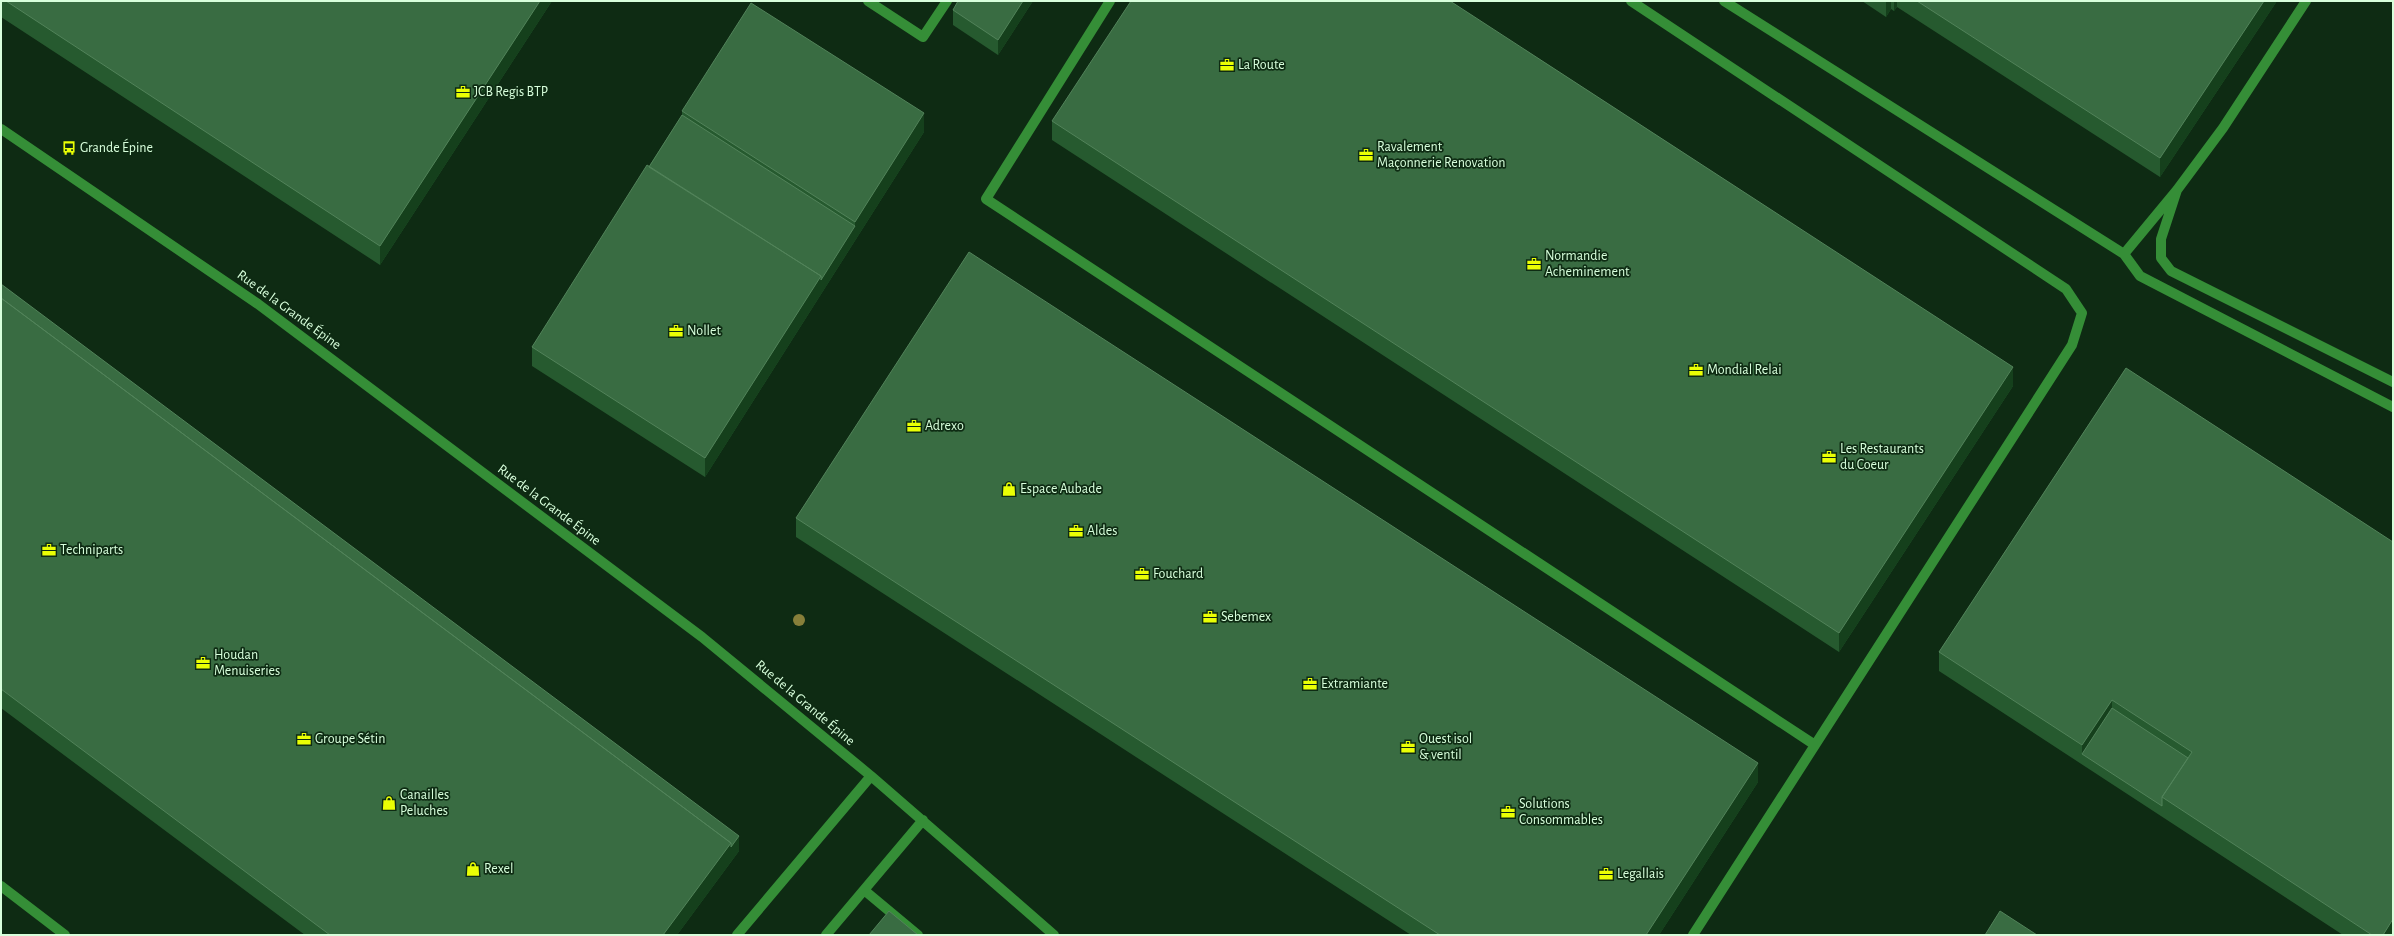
<svg xmlns="http://www.w3.org/2000/svg" width="2394" height="936" viewBox="0 0 2394 936" font-family="'Alegreya Sans',sans-serif">
<rect width="100%" height="100%" fill="#0e2b13"/>
<g fill="none" stroke-linecap="round" stroke-linejoin="round">
<path stroke="#358e37" stroke-width="10" d="M868,1L923,37L947,1
M1110,1L986,199L1815,745
M1631,1L2066,289L2082,313L2072,345L1693,935
M1724,1L2124,254L2140,276L2393,407
M1,129L258,304L702,637L871,776L1054,935
M2177,190L2161,239V258L2171,271L2393,382
M2124,254L2177,190L2223,128L2306,1
M1,886L65,935
M864,890L918,935
M737,935L871,776
M826,935L923,820"/>
</g>
<circle fill="#877f3a" cx="799" cy="620" r="6"/>
<path fill="#265a2f" d="M1,1H552L380,265L1,17Z
M958,1H1033L998,55L953,25V10Z
M1862,1H2277L2160,177L1897,7L1894,11L1891,9L1886,17Z
M682,111L924,132L705,477L532,366V347L682,115Z
M1052,121L2013,386L1839,652L1052,140Z
M1,284L739,851L677,935H305L1,708Z
M2126,368L2393,935H2343L1939,671V652Z
M796,518L1758,782L1659,935H1411L796,537Z"/>
<path fill="#15401c" d="M540,1H552L380,265V246Z
M1023,1H1033L998,55V40Z
M1886,1H1891V9L1886,17Z
M1894,1H1897V7L1894,11Z
M2264,1H2277L2160,177V158Z
M924,113V132L705,477V458L821,276L855,226V222Z
M2013,367V386L1839,652V633Z
M2112,700V719L2082,754V745Z
M1758,763V782L1659,935H1646Z
M739,836V851L677,935H663L731,843Z
M2393,919V935H2383Z"/>
<path fill="#396c42" stroke="#52835a" d="M6,1H540L380,246Z
M958,1H1023L998,40L953,10Z
M1131,1H1450L2013,367L1839,633L1052,121Z
M1917,1H2264L2160,158Z
M751,3L924,113L855,222L682,111Z
M682,115L855,226L821,280V276L649,167Z
M647,165L821,276L705,458L532,347Z
M969,252L1758,763L1646,935H1440L796,518Z
M1,284L739,836L731,847V843L1,298Z
M1,298L731,843L663,935H330L1,689Z
M2126,368L2393,542V919L2383,935H2372L2162,797L2192,752L2112,700L2082,745L1939,652Z
M2112,708L2188,758L2162,797V806L2082,754Z
M889,911L918,935H869Z
M2000,911L2037,935H1985Z"/>
<defs>
<symbol id="office-bare" viewBox="-9 -9 18 18"><path d="M-6-3h4V-5.5h4V-3h4V5H-6ZM-1-4.5V-3h2v-1.5ZM-6 0V1H6V0Z" fill="#eaff04" stroke="#0e2b13" stroke-width="2.5" paint-order="stroke"/></symbol>
<symbol id="bus-bare" viewBox="-9 -9 18 18"><path d="M-5-6H5V4H4V6H2V4H-2V6H-4V4H-5ZM-3.5-4V0h7V-4ZM-3.5 1.2v1.5H-2V1.2ZM2 1.2v1.5H3.5V1.2Z" fill="#eaff04" stroke="#0e2b13" stroke-width="2.5" paint-order="stroke"/></symbol>
<symbol id="shop-bare" viewBox="-9 -9 18 18"><path d="M-5-2.5h2.3a2.7 3.5 0 0 1 5.4 0H5L5.5 6h-11ZM-1.5-2.5h3a1.5 2.3 0 0 0-3 0Z" fill="#eaff04" stroke="#0e2b13" stroke-width="2.5" paint-order="stroke"/></symbol>
</defs>
<g fill-rule="evenodd">
<use href="#office-bare" x="1217" y="55" width="20" height="20"/>
<use href="#office-bare" x="453" y="82" width="20" height="20"/>
<use href="#bus-bare" x="59" y="138" width="20" height="20"/>
<use href="#office-bare" x="1356" y="145" width="20" height="20"/>
<use href="#office-bare" x="1524" y="254" width="20" height="20"/>
<use href="#office-bare" x="666" y="321" width="20" height="20"/>
<use href="#office-bare" x="1686" y="360" width="20" height="20"/>
<use href="#office-bare" x="904" y="416" width="20" height="20"/>
<use href="#office-bare" x="1819" y="447" width="20" height="20"/>
<use href="#shop-bare" x="999" y="479" width="20" height="20"/>
<use href="#office-bare" x="1066" y="521" width="20" height="20"/>
<use href="#office-bare" x="39" y="540" width="20" height="20"/>
<use href="#office-bare" x="1132" y="564" width="20" height="20"/>
<use href="#office-bare" x="1200" y="607" width="20" height="20"/>
<use href="#office-bare" x="193" y="653" width="20" height="20"/>
<use href="#office-bare" x="1300" y="674" width="20" height="20"/>
<use href="#office-bare" x="294" y="729" width="20" height="20"/>
<use href="#office-bare" x="1398" y="737" width="20" height="20"/>
<use href="#shop-bare" x="379" y="793" width="20" height="20"/>
<use href="#office-bare" x="1498" y="802" width="20" height="20"/>
<use href="#shop-bare" x="463" y="859" width="20" height="20"/>
<use href="#office-bare" x="1596" y="864" width="20" height="20"/>
</g>
<g text-anchor="middle" dominant-baseline="central" stroke-width="3.5" stroke-linejoin="round" paint-order="stroke">
<g font-size="14" fill="#d8ffdc" stroke="#0e2b13" text-anchor="start">
<text x="1238" y="65">La Route</text>
<text x="474" y="92">JCB Regis BTP</text>
<text x="1377" y="147">Ravalement<tspan x="1377" dy="16">Maçonnerie Renovation</tspan></text>
<text x="80" y="148">Grande Épine</text>
<text x="1545" y="256">Normandie<tspan x="1545" dy="16">Acheminement</tspan></text>
<text x="687" y="331">Nollet</text>
<text x="1707" y="370">Mondial Relai</text>
<text x="925" y="426">Adrexo</text>
<text x="1840" y="449">Les Restaurants<tspan x="1840" dy="16">du Coeur</tspan></text>
<text x="1020" y="489">Espace Aubade</text>
<text x="1087" y="531">Aldes</text>
<text x="60" y="550">Techniparts</text>
<text x="1153" y="574">Fouchard</text>
<text x="1221" y="617">Sebemex</text>
<text x="214" y="655">Houdan<tspan x="214" dy="16">Menuiseries</tspan></text>
<text x="1321" y="684">Extramiante</text>
<text x="315" y="739">Groupe Sétin</text>
<text x="1419" y="739">Ouest isol<tspan x="1419" dy="16">&amp; ventil</tspan></text>
<text x="400" y="795">Canailles<tspan x="400" dy="16">Peluches</tspan></text>
<text x="1519" y="804">Solutions<tspan x="1519" dy="16">Consommables</tspan></text>
<text x="484" y="869">Rexel</text>
<text x="1617" y="874">Legallais</text>
</g>
<g font-size="14" fill="#d8ffdc" stroke="#0e2b13">
<text transform="translate(289 310) rotate(36)">Rue de la Grande Épine</text>
<text transform="translate(549 505) rotate(37)">Rue de la Grande Épine</text>
<text transform="translate(805 703) rotate(40)">Rue de la Grande Épine</text>
</g>
</g>
<rect width="2394" height="936" fill="none" stroke="#d8ffdc" stroke-width="4"/>
</svg>
